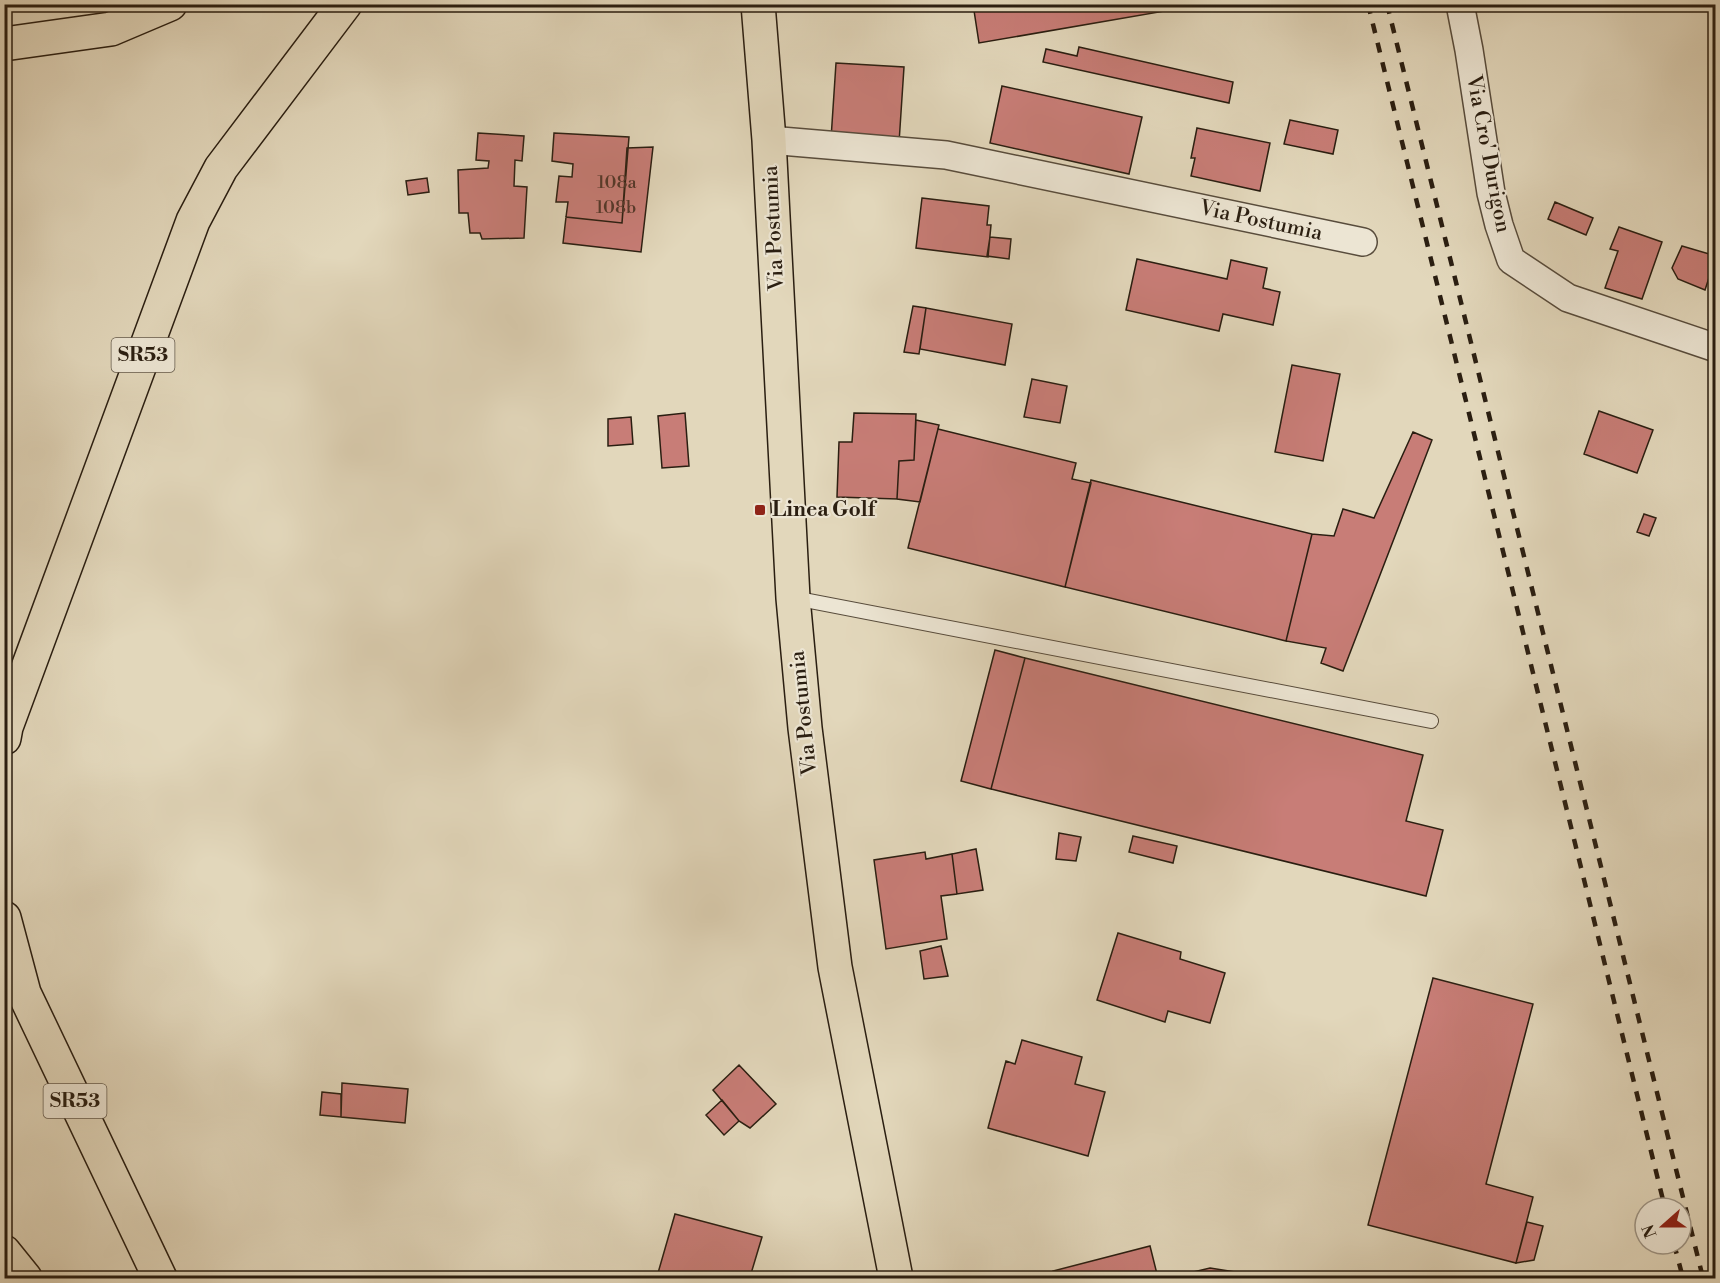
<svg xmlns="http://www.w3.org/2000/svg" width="1720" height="1283" viewBox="0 0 1720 1283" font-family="'Libre Bodoni',serif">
<rect width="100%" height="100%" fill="#e2d7bb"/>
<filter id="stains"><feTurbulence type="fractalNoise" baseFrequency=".00333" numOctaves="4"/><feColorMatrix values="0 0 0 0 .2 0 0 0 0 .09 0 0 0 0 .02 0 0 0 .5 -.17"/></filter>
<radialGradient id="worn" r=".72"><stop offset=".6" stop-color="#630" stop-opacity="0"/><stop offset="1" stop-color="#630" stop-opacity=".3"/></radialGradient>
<path fill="#c87d77" stroke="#2a1e11" stroke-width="1.5" d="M973,4H1164L1165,11L979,43Z
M1164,4H1205L1165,11Z
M1079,47L1233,82L1229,103L1043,62L1046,49L1077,56Z
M836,63L904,67L899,143L831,139Z
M1002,86L1142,117L1129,174L990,143Z
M1290,120L1338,130L1333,154L1284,144Z
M1197,128L1270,143L1260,191L1191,176L1195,158H1191Z
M478,133L524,136L522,161L515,160L514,186L527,187L524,238L482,239L480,233H470L468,213H459L458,170L488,168L489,161L476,160Z
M554,133L629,137L622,223L566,217L568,202H556L559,176L572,177L573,164L552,161Z
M653,147L641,252L563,243L566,217L622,223L627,148Z
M427,178L429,192L408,195L406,181Z
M922,198L989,206L987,225H991L988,257L916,248Z
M1555,202L1593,218L1586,235L1548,219Z
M1619,227L1662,242L1642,299L1605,288L1618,251L1610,249Z
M990,237L1011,239L1009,259L987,256Z
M1682,246L1716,256L1705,290L1678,279L1672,268Z
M1137,259L1227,279L1231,260L1267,268L1263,288L1280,292L1273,325L1223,314L1219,331L1126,310Z
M913,306L926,308L919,354L904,352Z
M926,308L1012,324L1005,365L920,349Z
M1292,365L1340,374L1323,461L1275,452Z
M1032,379L1067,386L1060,423L1024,417Z
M1599,411L1653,430L1637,473L1584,454Z
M685,413L689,466L662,468L658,416Z
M854,413L916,414L914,460L899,461L897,499L837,497L839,442H852Z
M631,417L633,444L608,446V419Z
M916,420L939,425L920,502L897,499L899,461L914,460Z
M938,429L1076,463L1072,479L1091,483L1065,587L908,548Z
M1413,432L1432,440L1343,671L1321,663L1326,648L1286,641L1312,534L1334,536L1343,509L1374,518Z
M1091,480L1312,534L1286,641L1065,587Z
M1644,514L1656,518L1649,536L1637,532Z
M995,650L1025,658L991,789L961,781Z
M1025,658L1423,755L1406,821L1443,830L1426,896L991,789Z
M1059,833L1081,837L1076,861L1056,859Z
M1133,836L1177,846L1173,863L1129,852Z
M976,849L983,890L957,894L952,854Z
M925,852L926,859L952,854L957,894L941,896L947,939L886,949L874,860Z
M1118,933L1181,952L1180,959L1225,973L1210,1023L1168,1011L1165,1022L1097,1000Z
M941,946L948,976L924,979L920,951Z
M1433,978L1533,1004L1486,1184L1533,1197L1516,1263L1368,1225Z
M1022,1040L1082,1057L1075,1084L1105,1092L1088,1156L988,1128L1006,1061L1015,1064Z
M739,1065L776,1104L750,1128L739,1121L713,1090Z
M342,1083L408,1089L405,1123L341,1117Z
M322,1092L341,1094V1117L320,1115Z
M722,1100L739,1121L724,1135L706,1115Z
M675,1214L762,1237L750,1277L730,1273L728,1278H680L658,1273Z
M1527,1222L1543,1226L1534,1260L1516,1263Z
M1150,1246L1158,1278H1055L1053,1271Z
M1210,1268L1248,1274L1246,1278H1168Z
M1053,1272L1055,1278H1040L1039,1275Z"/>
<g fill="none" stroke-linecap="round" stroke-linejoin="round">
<defs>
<path id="lane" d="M794,598L1431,721"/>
<path id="street" d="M1460,4L1469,50L1491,193L1499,225L1511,260L1568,298L1716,348
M769,140L946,155L1363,242"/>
<path id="primary" d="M758,4L769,140L793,598L805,728L835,967L896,1278"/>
<path id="highway" d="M4,44L111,29L170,4
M4,738L6,727L193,221L221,168L345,4
M4,918L24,993L160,1278
M4,1252L25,1278"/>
</defs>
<use href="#lane" stroke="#584c3c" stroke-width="16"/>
<use href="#street" stroke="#584c3c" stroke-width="30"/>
<use href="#primary" stroke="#2a1e11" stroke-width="36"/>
<use href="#highway" stroke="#2a1e11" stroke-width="36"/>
<use href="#lane" stroke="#ece5d3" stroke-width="14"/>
<use href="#street" stroke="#ece5d3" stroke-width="27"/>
<use href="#primary" stroke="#e2d7bb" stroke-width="33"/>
<use href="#highway" stroke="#e2d7bb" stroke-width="33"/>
<path stroke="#2a1e11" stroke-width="4.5" stroke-dasharray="10 10" stroke-linecap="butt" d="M1368,4L1665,1208
M1387,4L1703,1278
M1674,1244L1683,1278"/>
</g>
<rect fill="#8f2418" stroke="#ece5d3" stroke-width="2" x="754" y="504" width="12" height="12" rx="3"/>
<g text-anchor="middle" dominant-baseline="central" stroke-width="4.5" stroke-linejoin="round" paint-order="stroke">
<g font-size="18" fill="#52362a">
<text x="617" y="182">108a</text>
<text x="616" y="207">108b</text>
</g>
<g fill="#ece5d3" stroke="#645a4b" stroke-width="1.5">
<rect x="111.5" y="338" width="63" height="34" rx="4.5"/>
<rect x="43.5" y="1084" width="63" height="34" rx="4.5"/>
</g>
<g font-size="20" font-weight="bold" fill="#2a1e11">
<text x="143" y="355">SR53</text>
<text x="75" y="1101">SR53</text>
</g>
<g font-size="21" fill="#2a1e11" stroke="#ece5d3">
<text transform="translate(1488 154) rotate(79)">Via Cro' Durigon</text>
<text transform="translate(1261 221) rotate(12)">Via Postumia</text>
<text transform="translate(774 228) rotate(-93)">Via Postumia</text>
<text transform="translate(804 713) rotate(-96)">Via Postumia</text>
</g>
<g font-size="21" font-weight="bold" fill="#2a1e11" stroke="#ece5d3" text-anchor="start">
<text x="772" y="510">Linea Golf</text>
</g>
</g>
<rect width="1720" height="1283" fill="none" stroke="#e2d7bb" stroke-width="24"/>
<rect x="6" y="6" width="1708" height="1271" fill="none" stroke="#2a1e11" stroke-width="3"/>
<rect x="12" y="12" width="1696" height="1259" fill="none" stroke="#2a1e11" stroke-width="1.5"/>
<g transform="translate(1663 1226) rotate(249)"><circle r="28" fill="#ece5d3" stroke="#9e9585" stroke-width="1.5"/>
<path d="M0-4.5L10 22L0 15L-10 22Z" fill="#8f2418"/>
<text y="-9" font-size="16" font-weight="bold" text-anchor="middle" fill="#2a1e11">N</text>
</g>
<rect width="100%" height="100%" filter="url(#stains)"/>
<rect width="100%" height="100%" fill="url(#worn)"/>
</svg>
